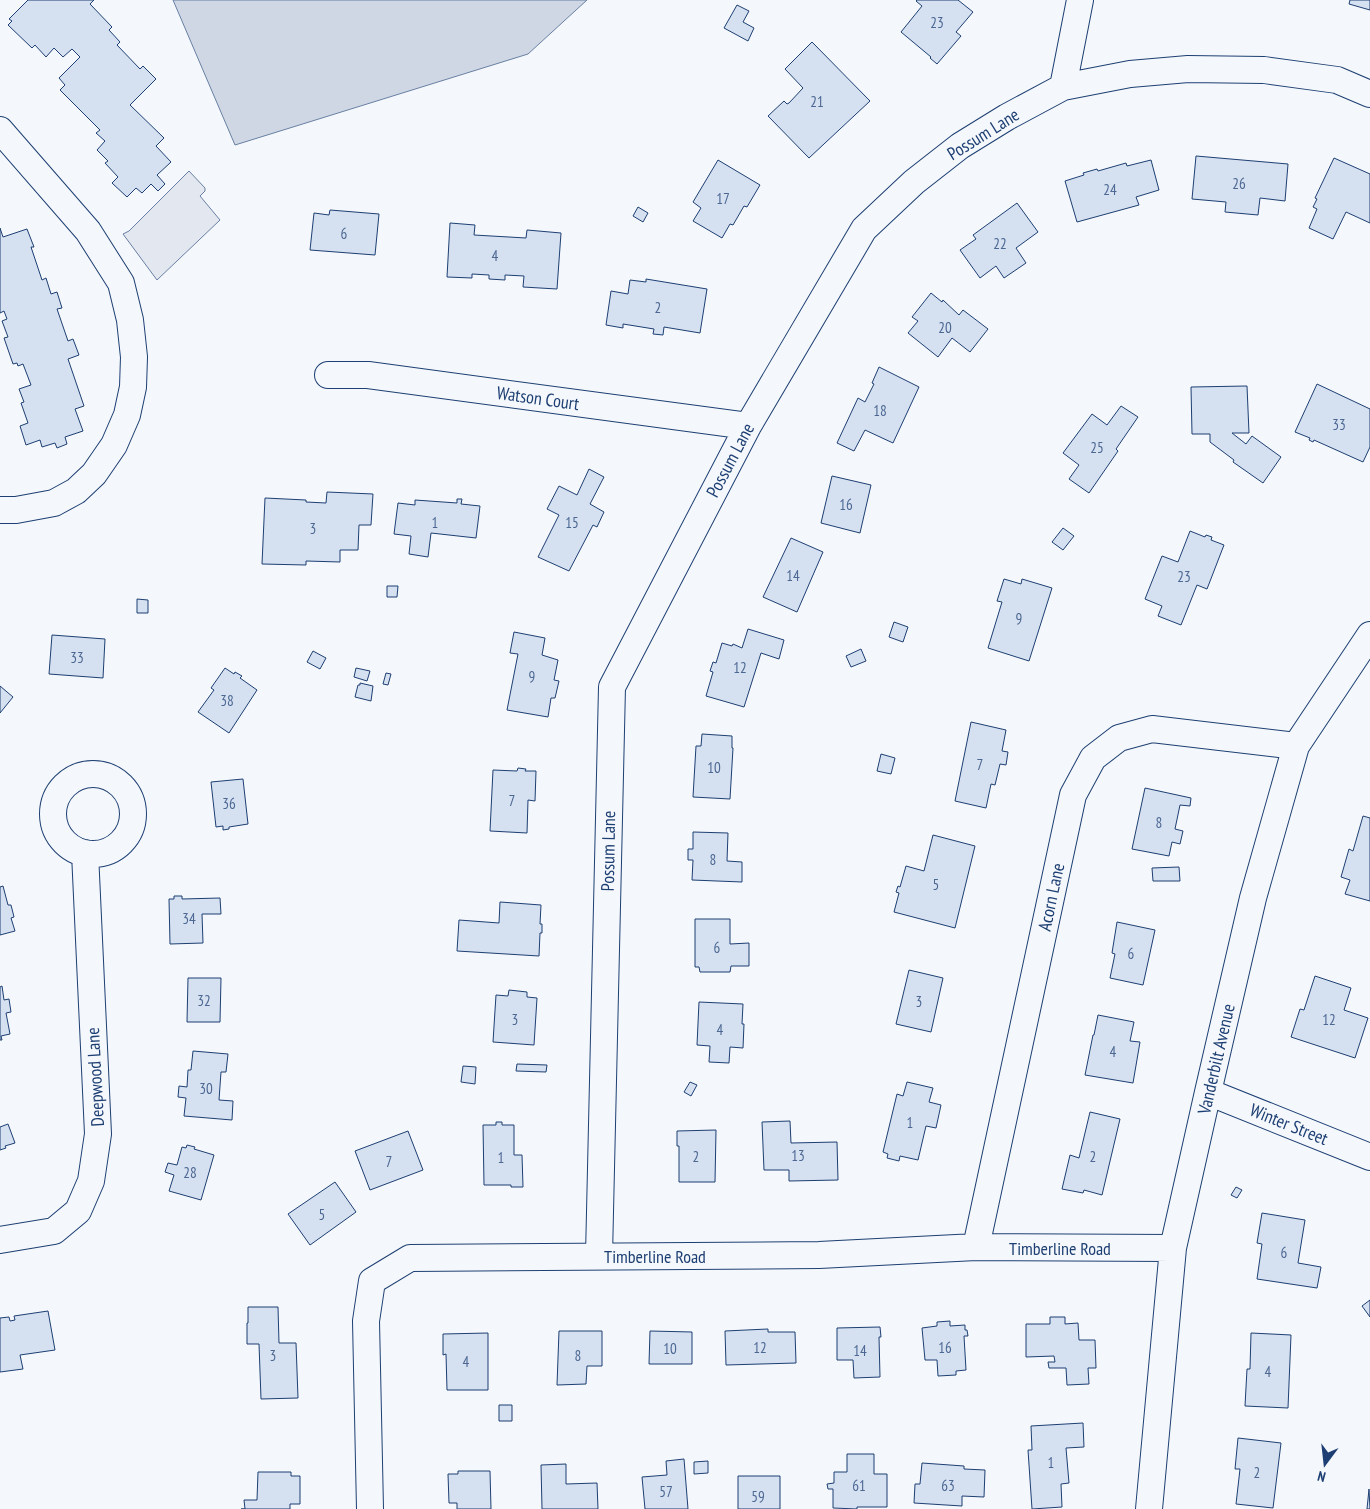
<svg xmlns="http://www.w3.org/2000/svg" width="1370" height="1509" viewBox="0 0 1370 1509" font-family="'PT Sans Narrow',sans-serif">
<rect width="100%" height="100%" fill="#f4f7fb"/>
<path fill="#e3e8f0" stroke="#687fa3" d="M189,171L205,188V191L200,196L220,220L157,280L123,234L129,231Z"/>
<path fill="#cfd7e4" stroke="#687fa3" d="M173,0H587L528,54L235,145Z"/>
<path fill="#d5e0f0" stroke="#1d3f73" d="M28,0H94L90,4L112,27L109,30L120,42L117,45L140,69L143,66L156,79L130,105L164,138L156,146L171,162L157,175L165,184L158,191L151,184L142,193L136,188L127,197L112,183L118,177L105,163L108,161L97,150L105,141L96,133L100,130L60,90L65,85L59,78L80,57L72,49L63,57L54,48L46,57L35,45L32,48L8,25L12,21L9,19Z
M917,0H958L973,12L956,32L961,36L937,64L930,58L931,57L901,32L922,6L916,1Z
M1350,0H1370V10L1349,4Z
M737,5L749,11L743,22L754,28L748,41L724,28Z
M812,42L870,101L809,158L768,116L784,101L787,104L789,103L803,88L785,69Z
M1196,156L1288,164L1285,201L1260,198L1258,215L1225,212L1226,202L1192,199Z
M1334,158L1370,174V223L1346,212L1333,239L1309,228L1317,209L1313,207L1317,199L1315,198Z
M718,160L760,185L747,207L744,206L733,225L730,224L722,238L693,221L701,208L693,202Z
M1151,160L1159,190L1136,197L1139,205L1077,222L1065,181L1084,175L1083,173L1097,169L1098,171L1126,163L1127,166Z
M1017,203L1038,232L1016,248L1026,263L1004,278L996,266L980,278L960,250L976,239L973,235Z
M638,207L648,213L643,222L633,216Z
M330,210L379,214L375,255L310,250L314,213L329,215Z
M450,223L475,225L474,235L526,238L527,230L561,233L557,289L523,287L524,276L505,275V280L489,279V275L472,274V278L447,277Z
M0,228L3,237L27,229L34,247H31L42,280L46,278L51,294L57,292L62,308L57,309L68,341L73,339L79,355L68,359L84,406L75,409L83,431L65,437L67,444L57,448L55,443L42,447L40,440L26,445L20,426L28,423L21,403L24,402L19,389L31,385L23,364L18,366L17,363L13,364L4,338L8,337L2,321L7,319L4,311L0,313Z
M646,279L707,289L700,333L664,327L663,335L653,334L654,329L623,324V328L606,325L611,291L628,294L630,280L646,282Z
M931,293L942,302L943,300L959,315L963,310L988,329L970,352L952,338L938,357L908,333L918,321L912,317Z
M879,367L919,387L893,443L865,430L854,451L837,443L858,398L865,402L874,384L872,383Z
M1317,384L1370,409V447L1363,462L1314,440L1313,442L1309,440L1310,438L1295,432Z
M1247,386L1249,433H1232L1246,444L1252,436L1281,457L1263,483L1233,462L1234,460L1210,442V434H1192L1191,387Z
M1121,406L1138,417L1116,449L1118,451L1089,493L1069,479L1079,465L1063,453L1092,414L1107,425Z
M589,469L604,477L590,504L604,512L597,527L593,525L569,571L538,557L559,515L547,509L559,486L577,495Z
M832,476L871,485L860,533L821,523Z
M327,492L373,494L371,525H359L358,550H340V562L306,561V565L262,564L265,498L306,500V502L326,503Z
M457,499H462L461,504L480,506L476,538L431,533L428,557L409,554L411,536L394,534L398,503L415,505V500L457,503Z
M1063,528L1074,536L1063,550L1052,542Z
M1190,531L1205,537L1206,535L1212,537L1211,540L1224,545L1207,589L1197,585L1181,625L1158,616L1162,606L1145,599L1162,556L1178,562Z
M791,538L823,552L797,612L763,597Z
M1004,579L1021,584L1022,579L1052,588L1029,661L988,648L1002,602L997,601Z
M387,586H398L397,597H387Z
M137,599L148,600V613H137Z
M894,622L908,627L903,642L889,637Z
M748,629L784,640L779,659L761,653L744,707L706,696L713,672L710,671L713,662L716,663L722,643L732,646L733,644L742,648Z
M514,632L545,638L542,655L558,660L554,680L559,681L555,698H551L548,717L507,710L518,654L510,653Z
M52,635L105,639L103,678L49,674Z
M861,649L866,661L851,667L846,656Z
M313,651L326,658L320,669L307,662Z
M225,668L234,674L235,672L242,676L240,678L257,690L229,733L198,712L214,690L211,688Z
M356,668L370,671L367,681L354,677Z
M386,673L391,674L388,685L383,684Z
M360,683L373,686L371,701L355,697L358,685H360Z
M0,686L13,697L0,713Z
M971,722L1006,730L1002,751L1008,752L1006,765L1000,764L995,785L991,784L986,808L955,801Z
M702,734L732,736V748H733L730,799L693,797L696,746H701Z
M881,754L895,758L891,774L877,771Z
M518,768L526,769L525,771H536L535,801L528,800L527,833L490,831L493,770L517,771Z
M243,779L248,824L229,827V829L223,830V826L216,827L211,782Z
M1145,788L1191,798L1190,806L1180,805L1175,829L1183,831L1180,844L1172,842L1169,856L1132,849Z
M1363,816L1370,818V901L1345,894L1350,880L1341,877L1349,849L1353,851Z
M693,832L728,833L727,861L742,862V882L692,880L693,860H688V849H693Z
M933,835L975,846L955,928L894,912L899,893L896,892L898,886L900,887L906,866L924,871Z
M1179,867L1180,881H1153L1152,868Z
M3,886L8,905H11L14,917L11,918L15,931L0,935V887Z
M174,896H182V899L220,898L221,914H202L203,943L170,944L169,899H174Z
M500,902L541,905L540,924H542V933H540L539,956L457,951L459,920L499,923Z
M695,919H730V944L749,943V966H731L730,972H700L699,967H695Z
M1117,922L1155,930L1143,985L1110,978L1115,954L1112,953Z
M909,970L943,978L931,1032L896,1024Z
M1315,976L1351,988L1344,1010L1368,1018L1355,1058L1291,1037L1300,1009L1304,1010Z
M188,978H221L220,1022H187Z
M2,986L4,1000L9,999L11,1012L6,1013L10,1034L1,1036L2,1040H0V987Z
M509,990L527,992V997L537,998L534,1045L493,1042L496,995L508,996Z
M699,1002L743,1004L742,1024H744L743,1048L730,1047L729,1063L709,1062L710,1046L697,1045Z
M1098,1015L1134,1022L1130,1041L1140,1042L1133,1083L1085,1075L1093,1035H1094Z
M193,1051L228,1054L226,1072H221L219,1100L233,1101L232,1120L184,1116L186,1098L178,1097L179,1086L187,1087L188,1070H191Z
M517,1064L547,1065L546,1072L516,1071Z
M463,1066L476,1067L475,1084L461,1082Z
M690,1082L697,1085L691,1096L684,1092Z
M907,1082L933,1088L929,1102L941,1105L936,1128L926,1126L918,1160L900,1156L899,1161L887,1158L888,1154L883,1152L897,1094L903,1096Z
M1090,1112L1120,1119L1102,1195L1084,1190L1083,1193L1062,1189L1070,1155L1079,1158Z
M790,1121L791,1143L837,1142L838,1180L789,1181V1170H764L762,1122Z
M496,1122H502V1125H514V1155H522L523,1187H511V1185H484L483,1125H496Z
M8,1124L15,1143L5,1146L6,1148L0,1150V1127Z
M716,1130L715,1182H679V1146H677V1131Z
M408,1131L423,1170L370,1190L355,1151Z
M187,1145L195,1147L194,1149L214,1155L201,1200L169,1191L174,1175L165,1172L168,1163L177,1165L182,1147L186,1148Z
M335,1182L356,1212L310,1245L288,1214Z
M1236,1187L1242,1190L1237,1198L1231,1195Z
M1262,1213L1305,1220L1298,1263L1321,1267L1317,1288L1257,1279L1262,1244L1257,1243Z
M1370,1300V1317L1362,1306Z
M248,1307H278L279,1343H296L298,1398L261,1399L259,1344H247V1323H248Z
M48,1311L55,1350L20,1355L23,1369L0,1372V1318L9,1317L10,1321L15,1320L14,1316Z
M1050,1317H1065V1324L1078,1323L1079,1340H1095L1096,1368H1088L1089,1384L1067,1385L1066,1368H1049L1048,1362H1055L1054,1356L1026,1357V1324H1050Z
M950,1321V1326L965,1325V1330H967L968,1336H964L966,1370L956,1371V1375L938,1376L937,1360H925L922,1328L937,1326V1322Z
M880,1327L881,1337H879L880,1377L854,1378L853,1360H837V1328Z
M768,1329V1332H795L796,1363L726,1365L725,1331Z
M559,1331H602V1366H587L586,1384L557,1385Z
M650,1331L692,1332V1364H649Z
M488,1333V1390H447L446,1354L443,1355V1334Z
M1251,1333L1291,1335L1288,1408L1245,1406L1247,1369H1250Z
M499,1405H512V1421H499Z
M1083,1423L1084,1447L1066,1448L1069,1483L1061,1484L1062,1507L1032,1509L1028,1450H1032L1031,1426Z
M1238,1438L1281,1443L1273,1508L1236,1504L1240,1469H1235Z
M847,1454H874V1474H887V1507H857V1509L833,1508V1489H828L827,1484L834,1483V1472H847Z
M684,1459L688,1509H645L642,1477L667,1475L666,1461Z
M708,1461V1473L694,1474V1462Z
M922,1463L964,1466V1469L985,1470L984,1497L962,1496V1506L914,1503L915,1484H920Z
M566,1464V1484L597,1483L598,1509H542L541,1465Z
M458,1471H490L491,1509H457V1503H449L448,1474H458Z
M258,1472H291V1476H300V1504H290V1509H241H245L244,1500H257Z
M738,1476H780V1509H738Z
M1369,1489L1370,1509H1367Z"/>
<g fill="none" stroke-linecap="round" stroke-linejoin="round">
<defs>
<path id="minor" d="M1063,87L1080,0
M0,130L88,231L121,283L130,320L134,357L133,387L127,415L114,445L94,474L76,491L54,503L16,510H0
M328,375H368L748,426
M53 814a40 40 0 1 1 80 0a40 40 0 1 1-80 0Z
M1208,1092L1370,1157
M0,1240L54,1231L78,1211L91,1181L98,1134L85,853
M976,1247L1073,795L1093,758L1119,738L1152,729L1296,746
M599,1256L612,687L748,426L864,229L914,182L960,146L1007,117L1063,87L1130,74L1188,69L1264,70L1337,80L1370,94
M370,1509L366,1321L372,1281L410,1258L819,1255L976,1247L1173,1248
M1149,1509L1173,1248L1208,1092L1253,898L1296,746L1370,635"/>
</defs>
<use href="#minor" stroke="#1d3f73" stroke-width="28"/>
<use href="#minor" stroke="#f4f7fb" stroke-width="26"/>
</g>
<g text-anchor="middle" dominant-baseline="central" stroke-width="4" stroke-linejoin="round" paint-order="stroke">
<g font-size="15" fill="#4b6792">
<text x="937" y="22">23</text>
<text x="817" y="101">21</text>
<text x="1239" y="183">26</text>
<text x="1110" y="189">24</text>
<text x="723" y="198">17</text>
<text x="344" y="233">6</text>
<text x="1000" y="243">22</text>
<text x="495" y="255">4</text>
<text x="658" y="307">2</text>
<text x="945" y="327">20</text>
<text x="880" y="410">18</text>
<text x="1339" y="424">33</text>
<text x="1097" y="447">25</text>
<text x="846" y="504">16</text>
<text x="435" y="522">1</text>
<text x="572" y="522">15</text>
<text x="313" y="528">3</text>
<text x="793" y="575">14</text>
<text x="1184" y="576">23</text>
<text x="1019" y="618">9</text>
<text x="77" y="657">33</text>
<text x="740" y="667">12</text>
<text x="532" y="676">9</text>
<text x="227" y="700">38</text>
<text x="980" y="764">7</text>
<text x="714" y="767">10</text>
<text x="512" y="800">7</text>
<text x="229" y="803">36</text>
<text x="1159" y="822">8</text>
<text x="713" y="859">8</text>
<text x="936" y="884">5</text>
<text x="189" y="918">34</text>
<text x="717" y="947">6</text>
<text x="1131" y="953">6</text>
<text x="204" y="1000">32</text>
<text x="919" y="1001">3</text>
<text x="515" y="1019">3</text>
<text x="1329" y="1019">12</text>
<text x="720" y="1029">4</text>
<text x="1113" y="1051">4</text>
<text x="206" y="1088">30</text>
<text x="910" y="1122">1</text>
<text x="798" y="1155">13</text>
<text x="696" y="1156">2</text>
<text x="1093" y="1156">2</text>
<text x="501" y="1157">1</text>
<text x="389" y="1161">7</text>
<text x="190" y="1172">28</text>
<text x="322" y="1214">5</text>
<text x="1284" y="1252">6</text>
<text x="760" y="1347">12</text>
<text x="945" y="1347">16</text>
<text x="670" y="1348">10</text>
<text x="860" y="1350">14</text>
<text x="273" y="1355">3</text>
<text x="578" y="1355">8</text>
<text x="466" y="1361">4</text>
<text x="1268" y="1371">4</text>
<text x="1051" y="1462">1</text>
<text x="1257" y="1472">2</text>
<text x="859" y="1485">61</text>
<text x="948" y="1485">63</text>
<text x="666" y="1491">57</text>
<text x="758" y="1496">59</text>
</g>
<g font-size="18" fill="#1d3f73" stroke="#f4f7fb">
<text transform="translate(983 134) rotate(-32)">Possum Lane</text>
<text transform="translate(538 398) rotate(8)">Watson Court</text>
<text transform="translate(730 460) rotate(-62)">Possum Lane</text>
<text transform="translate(608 851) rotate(-89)">Possum Lane</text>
<text transform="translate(1051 897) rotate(-78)">Acorn Lane</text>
<text transform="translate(1216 1059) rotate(-77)">Vanderbilt Avenue</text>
<text transform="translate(95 1077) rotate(-93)">Deepwood Lane</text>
<text transform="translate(1289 1124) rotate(22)">Winter Street</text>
<text x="1060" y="1248">Timberline Road</text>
<text x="655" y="1256">Timberline Road</text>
</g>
</g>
<g transform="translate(1325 1464) rotate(195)" stroke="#f4f7fb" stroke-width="4" paint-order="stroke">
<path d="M0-4L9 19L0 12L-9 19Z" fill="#1d3f73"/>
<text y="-8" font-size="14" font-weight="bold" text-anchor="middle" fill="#1d3f73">N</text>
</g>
</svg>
